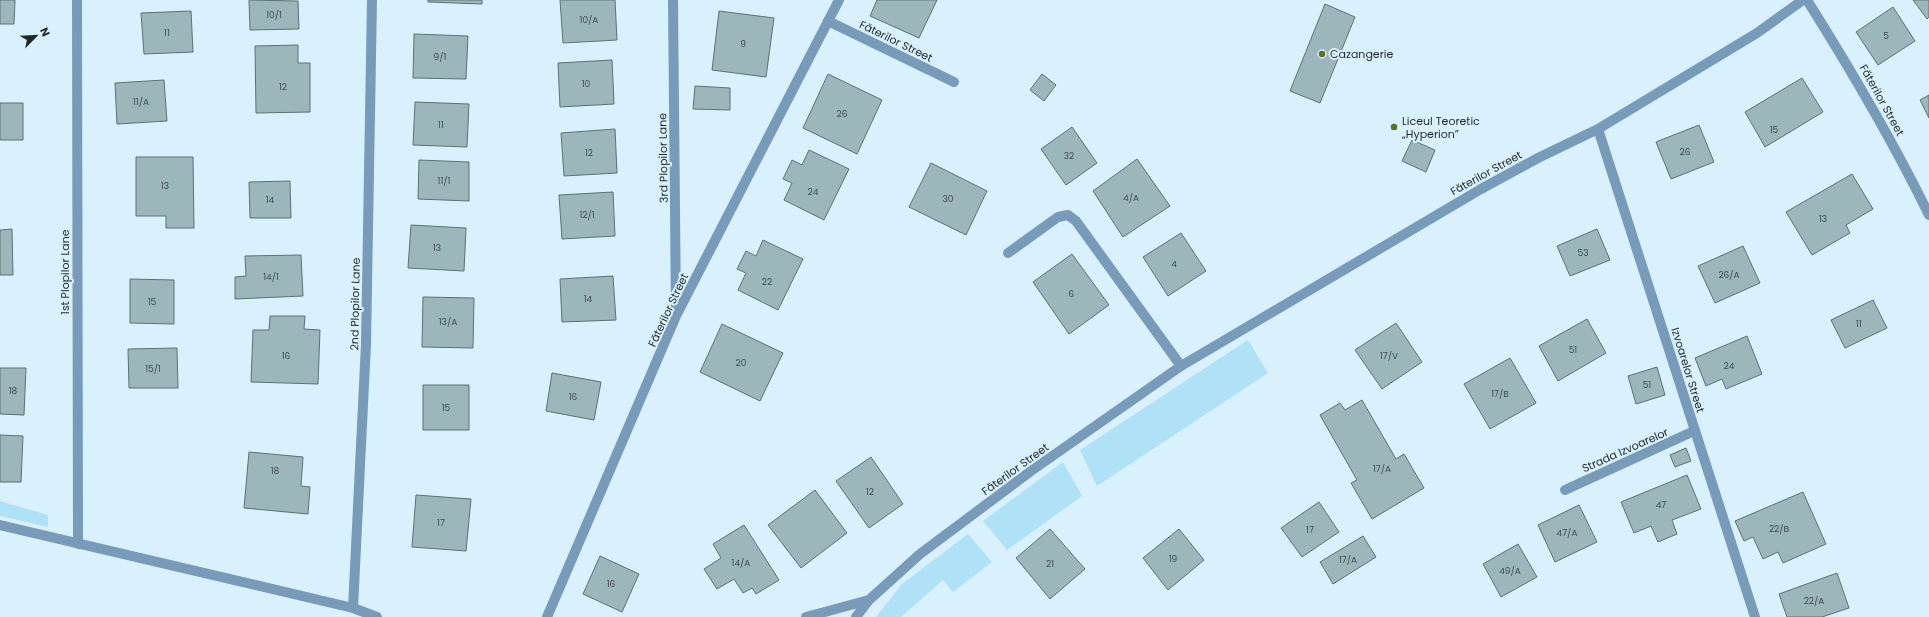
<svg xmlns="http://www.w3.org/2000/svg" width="1929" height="617" viewBox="0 0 1929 617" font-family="Poppins,sans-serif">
<rect width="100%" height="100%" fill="#d8f1fc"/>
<path fill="#afe1f7" d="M1248,340L1268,373L1097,486L1080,450Z
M1063,462L1082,496L1007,550L983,521Z
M0,501L48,515V527L0,516Z
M968,534L992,562L953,592L943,580L901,617H876L902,584Z"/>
<path fill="#9cb7bb" stroke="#597275" d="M0,0H15L14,24H0Z
M249,0L298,1L299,29L250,30Z
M428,0H482V4L428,2Z
M560,0H615L617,40L563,43Z
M877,0H937L919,38L870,16Z
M1913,0H1929V17L1927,19Z
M1325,4L1355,17L1320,103L1290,91Z
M1893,7L1915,41L1878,65L1856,32Z
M191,11L193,52L144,54L141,13Z
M719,11L774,18L766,77L712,70Z
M414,34L468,36L466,79L413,78Z
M298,45V63H310V112L256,113L255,46Z
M612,60L614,104L560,107L558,63Z
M828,74L882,100L857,154L803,128Z
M1042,74L1056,85L1044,101L1030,90Z
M1802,78L1823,112L1765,147L1745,112Z
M164,80L167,121L117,124L115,83Z
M695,86L730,88V110L693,109Z
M1929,95V118L1920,100Z
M415,102L469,104L467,147L413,145Z
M0,103H23V140H0Z
M1699,125L1714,162L1671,179L1656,142Z
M1072,127L1097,163L1066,185L1041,149Z
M615,129L617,173L564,176L561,133Z
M1412,140L1435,150L1426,172L1402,161Z
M809,150L849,169L824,220L784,200L792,183L783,179L792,160L802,165Z
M136,157H193L194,228H166V216H136Z
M1137,159L1170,206L1123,237L1093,191Z
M419,160L469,162V201L418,199Z
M931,163L987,191L966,235L909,207Z
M1852,174L1873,209L1846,225L1850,233L1812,255L1786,212Z
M290,181L291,218H250L249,182Z
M613,192L615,236L562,239L559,195Z
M411,225L466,228L464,271L408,268Z
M12,229L13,275H0V230Z
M1597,229L1610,260L1570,276L1557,246Z
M1181,233L1206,271L1168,296L1143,257Z
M763,240L803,259L778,310L738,290L746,273L737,269L746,251L756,256Z
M1743,246L1760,283L1715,303L1698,266Z
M1072,254L1109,305L1069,334L1033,282Z
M301,255L303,296L235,299V277L246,276L245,256Z
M613,276L616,320L562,322L560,279Z
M130,279L174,280V324L130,323Z
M423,297L474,298L473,348L422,347Z
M1873,300L1887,328L1845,348L1831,320Z
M270,316H305L304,329L320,330L318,384L251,382L253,330H269Z
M1587,319L1606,353L1558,381L1539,346Z
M1396,323L1422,362L1382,389L1355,350Z
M722,324L783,353L760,401L700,372Z
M1747,336L1762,374L1726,389L1722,379L1706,386L1695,358Z
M177,348L178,388H129L128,349Z
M1510,358L1536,403L1490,429L1464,384Z
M1657,367L1665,395L1636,404L1628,376Z
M0,368H26L24,415L0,414Z
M552,373L601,382L594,420L546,411Z
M423,385H469V430H423Z
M1362,400L1396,459L1404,454L1424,488L1372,519L1351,483L1357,480L1320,415L1340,403L1345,410Z
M0,435L23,436L21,482H0Z
M1686,448L1691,461L1675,467L1670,455Z
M249,452L303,457L301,486L310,487L308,514L244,508Z
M871,457L903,504L869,528L836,481Z
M1687,475L1701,509L1672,520L1677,534L1658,542L1651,526L1634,533L1621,502Z
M815,490L847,533L801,568L768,525Z
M1803,492L1826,544L1783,563L1778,552L1763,559L1753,537L1744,541L1735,521Z
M416,495L471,499L466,551L412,547Z
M1319,502L1339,532L1302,557L1281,528Z
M1579,505L1597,542L1555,562L1538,525Z
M744,525L779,580L756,594L752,588L743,593L734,579L717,589L704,569L721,558L713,544Z
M1050,529L1085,569L1050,599L1016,558Z
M1179,529L1204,560L1168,590L1143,558Z
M1363,536L1376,557L1333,584L1320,562Z
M1518,544L1537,577L1501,597L1483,564Z
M600,556L639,574L622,612L583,594Z
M1837,573L1849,608L1822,617H1787L1779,594Z"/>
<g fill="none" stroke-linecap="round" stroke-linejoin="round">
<path stroke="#789bb9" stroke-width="10" d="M828,21L954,82
M1008,253L1058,217L1068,215L1076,221L1181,366
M1565,490L1694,431"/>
<path stroke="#789bb9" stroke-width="10" d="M77,0L78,544
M673,0L676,314
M1807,0C1851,70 1893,141 1929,215
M1598,129L1755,617
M0,525L353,608L377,617
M353,608L366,344L372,0
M547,617L676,316L839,0
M806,617L869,600
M856,617L869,600L920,554L1031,471L1181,366L1481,189L1538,158L1598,129L1757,33L1803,0"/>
</g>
<g fill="#587327" stroke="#d8f1fc" stroke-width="1.5">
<circle cx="1322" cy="54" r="4"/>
<circle cx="1394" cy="127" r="4"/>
</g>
<g text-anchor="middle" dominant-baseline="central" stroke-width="4" stroke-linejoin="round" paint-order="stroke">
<g font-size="9" fill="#3e4c50">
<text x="274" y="15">10/1</text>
<text x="589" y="20">10/A</text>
<text x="167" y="33">11</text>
<text x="1886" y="36">5</text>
<text x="743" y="44">9</text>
<text x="440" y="57">9/1</text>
<text x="586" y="84">10</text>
<text x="283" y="87">12</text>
<text x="141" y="102">11/A</text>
<text x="842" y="114">26</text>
<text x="441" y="125">11</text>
<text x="1774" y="130">15</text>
<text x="1685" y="152">26</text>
<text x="589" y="153">12</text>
<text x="1069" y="156">32</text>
<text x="444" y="181">11/1</text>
<text x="165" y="186">13</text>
<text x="813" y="192">24</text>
<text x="1131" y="198">4/A</text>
<text x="948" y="199">30</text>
<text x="270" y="200">14</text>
<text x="587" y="215">12/1</text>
<text x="1823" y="219">13</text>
<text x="437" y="248">13</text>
<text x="1583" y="253">53</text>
<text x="1174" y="264">4</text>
<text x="1729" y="275">26/A</text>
<text x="271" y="277">14/1</text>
<text x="767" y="282">22</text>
<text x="1071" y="294">6</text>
<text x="588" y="299">14</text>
<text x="152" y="302">15</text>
<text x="448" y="322">13/A</text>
<text x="1859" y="324">11</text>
<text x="1573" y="350">51</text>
<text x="286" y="356">16</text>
<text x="1389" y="356">17/V</text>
<text x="741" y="363">20</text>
<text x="1729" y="366">24</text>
<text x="153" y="369">15/1</text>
<text x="1647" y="385">51</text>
<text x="13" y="391">18</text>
<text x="1500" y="394">17/B</text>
<text x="573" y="397">16</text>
<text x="446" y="408">15</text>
<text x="1382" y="469">17/A</text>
<text x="275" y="471">18</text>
<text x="870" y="492">12</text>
<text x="1661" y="505">47</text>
<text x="441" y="523">17</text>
<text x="1779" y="529">22/B</text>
<text x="1310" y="530">17</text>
<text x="1567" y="533">47/A</text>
<text x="1173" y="559">19</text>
<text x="1348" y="560">17/A</text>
<text x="741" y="563">14/A</text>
<text x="1050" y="564">21</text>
<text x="1510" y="571">49/A</text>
<text x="611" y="584">16</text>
<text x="1814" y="601">22/A</text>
</g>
<g font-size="11" fill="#1f292c" stroke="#d8f1fc">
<text transform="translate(896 41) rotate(26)">Făterilor Street</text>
<text transform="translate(1882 100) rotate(61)">Făterilor Street</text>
<text transform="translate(663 158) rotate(-91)">3rd Plopilor Lane</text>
<text transform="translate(1486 173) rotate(-29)">Făterilor Street</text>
<text transform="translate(65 272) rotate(-90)">1st Plopilor Lane</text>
<text transform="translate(355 304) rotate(-89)">2nd Plopilor Lane</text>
<text transform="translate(668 310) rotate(-65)">Făterilor Street</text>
<text transform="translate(1688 370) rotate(73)">Izvoarelor Street</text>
<text transform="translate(1625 450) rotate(-24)">Strada Izvoarelor</text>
<text transform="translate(1015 469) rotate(-36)">Făterilor Street</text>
</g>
<g font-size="11" fill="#1f292c" stroke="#d8f1fc" text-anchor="start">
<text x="1330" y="54">Cazangerie</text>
<text x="1402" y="121">Liceul Teoretic<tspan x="1402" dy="13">„Hyperion”</tspan></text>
</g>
</g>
<g transform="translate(36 36) rotate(66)" stroke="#d8f1fc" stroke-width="3" paint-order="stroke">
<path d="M0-3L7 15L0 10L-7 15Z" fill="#1f292c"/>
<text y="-6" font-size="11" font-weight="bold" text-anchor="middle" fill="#1f292c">N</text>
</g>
</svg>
